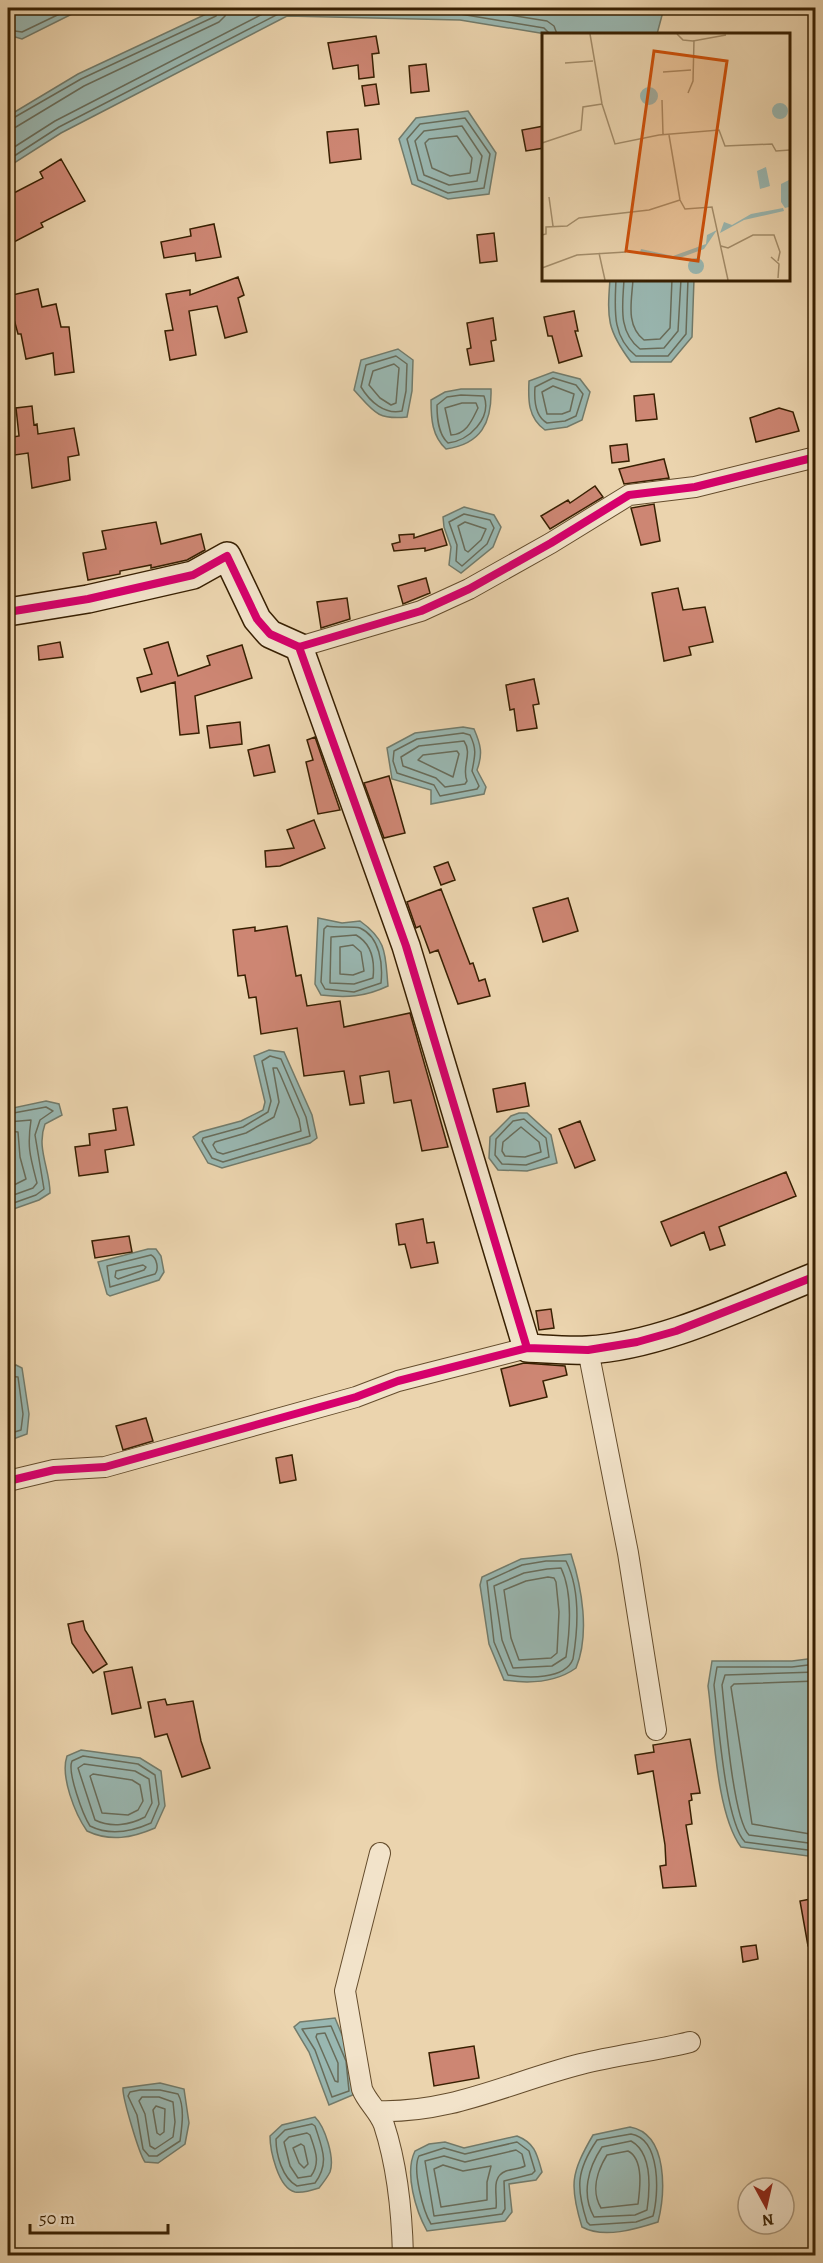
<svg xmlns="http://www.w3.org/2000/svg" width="823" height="2263" viewBox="0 0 823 2263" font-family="Alegreya,serif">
<rect width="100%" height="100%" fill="#ebd4ae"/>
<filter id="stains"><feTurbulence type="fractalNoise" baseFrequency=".00333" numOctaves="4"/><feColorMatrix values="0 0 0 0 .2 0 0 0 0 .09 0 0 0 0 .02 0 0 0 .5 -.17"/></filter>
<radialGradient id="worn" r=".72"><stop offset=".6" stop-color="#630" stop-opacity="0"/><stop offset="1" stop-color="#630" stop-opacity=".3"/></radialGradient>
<path fill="#99b7b1" stroke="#727b6b" stroke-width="1.5" d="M8,8H84L22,39L8,35Z
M219,8H664L657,34H546L460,20L287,16L61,133L8,167V116L78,74Z
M468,111L496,153L489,194L448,199L412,184L399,139L416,118Z
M610,279H694L692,337L671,362H631C607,330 607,319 610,279Z
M398,349L413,360L412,391L407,417C377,420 374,412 354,390L361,360Z
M553,372L580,379L590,392L582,420L567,427L545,430C528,418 528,400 529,381Z
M461,389H491C492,423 481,444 446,449C432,436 431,419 431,400L445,392Z
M464,507L494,515L501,527L493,547L461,573L449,565L451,547L444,527L443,517Z
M463,727L474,729C481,745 483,754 477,770L486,787L484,794L431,804V790L392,779L387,748L415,733Z
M318,918L342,923L360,921C388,941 385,955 388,986C365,997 346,998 321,995L315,984Z
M269,1050L284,1052L312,1115L317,1138L310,1143L222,1168L208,1163L193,1137L200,1132L241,1121L263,1110L265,1102L254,1056Z
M46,1101L59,1104L62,1115L45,1124C36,1148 50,1169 50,1193L39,1200L8,1211V1109Z
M519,1113H527L551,1135L557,1163L527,1171L498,1170L489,1158L490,1137L511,1116Z
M148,1249H156L161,1256L164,1272L159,1280L110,1296L107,1294L98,1262Z
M16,1365L22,1368L29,1414L27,1434L8,1441V1372Z
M571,1554C582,1588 590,1634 576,1668C555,1683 530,1684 504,1680L489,1644L480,1585L482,1577L521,1559Z
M815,1658V1857L741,1847C716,1813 714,1730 708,1686L712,1661H792Z
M81,1750L140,1758L161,1771L165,1806L155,1828C132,1838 110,1842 87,1831C75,1814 60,1776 67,1756Z
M335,2018L352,2059L355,2094L329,2105L309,2052L294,2027L300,2022Z
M160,2083L184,2089L189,2123L185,2144L158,2163L145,2162C139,2154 122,2096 123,2088Z
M315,2117C325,2127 335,2158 330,2172C327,2178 323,2183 319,2188C313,2190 302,2193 295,2192C278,2188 270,2150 270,2136L282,2125Z
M630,2127C669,2134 665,2194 658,2222C636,2229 604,2239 582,2227C569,2185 571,2173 593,2135Z
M517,2136C535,2143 537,2154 542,2172L536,2180L509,2184L512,2212L505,2221L427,2231C416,2211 404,2173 415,2151L429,2144L445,2142L464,2148Z"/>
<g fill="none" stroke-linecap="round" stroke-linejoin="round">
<path stroke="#686c5a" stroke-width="1.5" d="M466,8L547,21L554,26L557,34
M8,30L22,32L72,8
M465,118L490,154L484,188L448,193L418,180L407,139L420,124Z
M8,121L81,79L216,16L219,8
M462,126L482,156L477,181L449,185L424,175L415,141L424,131Z
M8,129L16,127L84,86L219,22L225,16L227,8
M457,136L472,158L470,173L450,176L432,168L425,143L429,139Z
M8,151L55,121L274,8
M8,160L59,127L286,10L460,14L544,28L550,34
M616,279C615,308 611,336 636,356H668L686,334L688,279
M624,279C623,304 617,331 640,349L664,348L678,331L681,279
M633,279C632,300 625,325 644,340L660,339L670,328L672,279
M396,356L407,364L406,391L402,411C385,415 370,402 361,387L366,365Z
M394,364L399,368L396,403L391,405L380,398L369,385L373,371Z
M553,378L576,385L583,394L576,416L565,421L547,423C535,416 534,400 535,387Z
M553,386L574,394L570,411L562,414H547L542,392Z
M461,395L484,396C492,418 469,441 448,443C438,434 437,418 437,405L447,397Z
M462,403H476L478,408C472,420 467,434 451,435L445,408Z
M464,514L490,520L494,528L487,544L462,566L456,561L457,545L449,522Z
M465,522L486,529L481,540L468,552L465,550L458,526Z
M463,733L470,735C477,749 475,756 472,771L479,786L477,789L440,796L434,785L397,773L393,761L394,751L417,739Z
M464,741C473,754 461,767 467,781L465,784L445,787L436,778L403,766L401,757L419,746Z
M457,751L459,754L453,777L418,760L423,755Z
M327,926C336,928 354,926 360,928C380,937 383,964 381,983L354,992L325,989L321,982L324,929Z
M356,935C372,944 375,960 373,978L354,984L330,983L331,937Z
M353,945L361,952L364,971L353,975L340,974V947Z
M270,1056L281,1059L306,1117L310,1136L223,1162L212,1158L202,1141L203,1138L243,1127L268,1112L271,1101L262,1061Z
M273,1068H277L280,1074L299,1119L301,1131L223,1154L217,1152L213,1145L215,1142L246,1133L274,1117L279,1102Z
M8,1114L46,1107L53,1111L40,1120L35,1135L44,1189L36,1195L8,1205
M524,1119L546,1138L549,1157L526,1165L502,1164L495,1155L496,1139L513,1121Z
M8,1122L31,1120C27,1147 30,1156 37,1183L33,1188L8,1197
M521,1127L539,1142L541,1152L525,1157L505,1156L502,1151L503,1142Z
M8,1131L18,1132L20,1157L26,1179L8,1188
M151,1255C157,1258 159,1269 155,1274L110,1287L107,1266Z
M143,1265L146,1267L144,1270L118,1279L115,1277L116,1271Z
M8,1376L18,1377L23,1414L21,1430L8,1434
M546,1561H566C580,1589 578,1629 573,1659C565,1680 527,1678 508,1675L494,1642L487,1581L522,1565Z
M547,1569L561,1568C573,1593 570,1630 566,1657L552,1666L513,1668L502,1640L494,1586L524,1573Z
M548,1577L554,1578L556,1582L559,1612L557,1653L551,1658L519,1660L511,1638L504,1590L526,1581Z
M816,1664L792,1667H717L714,1685C718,1718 725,1821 745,1842L816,1851
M816,1672L725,1675L722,1685C725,1713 733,1819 749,1835L816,1844
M816,1681L734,1684L731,1687L752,1824L816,1835
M83,1756L138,1764L155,1775L159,1804L151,1823C131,1832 110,1836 90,1826C83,1815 67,1772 72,1761Z
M84,1764L135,1771L149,1779L152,1803L145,1817C130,1825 111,1828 95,1820L78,1768Z
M93,1774L132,1780L140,1785L143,1801L138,1810L128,1815L102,1813L90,1776Z
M325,2033L338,2063V2082L335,2081L316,2037L317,2034Z
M346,2061L331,2026L302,2029L315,2050L332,2097L349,2091L346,2061
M140,2090H160L178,2094C185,2107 182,2126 180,2141L157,2156H149L143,2149L137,2115L128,2096L130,2092Z
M142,2097H159L173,2102L175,2122L173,2137L155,2149L150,2146L145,2114L139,2101Z
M156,2106L165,2109L164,2132L160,2135L157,2133L153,2110Z
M312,2124L315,2126C322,2148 330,2163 315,2183L297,2186C282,2178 276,2154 276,2139L285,2130Z
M307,2133L310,2135C315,2150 321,2162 311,2176L298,2178L290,2166L284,2142L289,2137Z
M631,2134C661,2139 659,2194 653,2216L636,2222L590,2225L587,2222C576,2188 576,2171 597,2140Z
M631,2141C653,2153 650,2189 647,2210L635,2215L594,2217C581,2194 588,2168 602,2147Z
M517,2142L529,2151L535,2171L532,2174L504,2181L505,2209L502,2214L431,2224C423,2211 412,2169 419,2156L444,2148L465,2154Z
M301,2144L304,2146L308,2164L304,2168L299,2163L293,2148Z
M516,2150L522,2154L525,2166C519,2169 512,2169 506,2171C490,2177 498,2196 496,2208L434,2216L425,2161L444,2156L465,2162Z
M628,2151C644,2159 640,2189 638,2204L601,2208C591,2191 597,2171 607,2155Z
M443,2165L463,2171L491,2166L487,2182V2200L441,2207L434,2169Z"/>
</g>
<path fill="#cd8673" stroke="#382002" stroke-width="1.5" d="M376,36L379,53L372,54L374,77L359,79L358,65L333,69L328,43Z
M426,64L429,91L411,93L409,66Z
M376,84L379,104L365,106L362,86Z
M544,126V148L526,151L522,130Z
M358,129L361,159L330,163L327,132Z
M61,159L85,201L41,223L43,227L14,242L8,228V196L43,178L40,172Z
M214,224L221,257L196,261L195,253L164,258L161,242L191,236L190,229Z
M494,233L497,261L480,263L477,235Z
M238,277L244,295L238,298L247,332L225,338L217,306L189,311L196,355L170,360L165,331L173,330L166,294L190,290V295Z
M38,289L42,307L56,304L61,327H69L74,372L55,375L53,353L26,359L21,334H18L12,312L8,313V296Z
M574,311L578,331H575L582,356L559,363L552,336H548L544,317Z
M493,318L496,340L491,341L494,361L470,365L467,349L471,348L467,323Z
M654,394L657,419L636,421L634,396Z
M32,406L34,425L37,424L38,434L74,428L79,455L68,457L70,480L32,488L28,453L8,456V438L19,436L16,408Z
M779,408L793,412L799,431L756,442L750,418Z
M627,444L629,461L612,463L610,446Z
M664,459L669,478L624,484L619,469Z
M595,486L603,497L550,529L541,516L568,500L570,503Z
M654,504L660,541L641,545L631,508Z
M156,522L161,544L201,534L205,550L187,560L151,568V565L120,571V574L88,580L83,553L106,549L102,531Z
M442,529L447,545L425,551V548L394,551L392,544L400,542L399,535L414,534V538Z
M426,578L430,593L403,604L398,586Z
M678,588L683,610L705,607L713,642L689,647L691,655L664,661L652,593Z
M347,598L350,619L321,628L317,602Z
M60,642L63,657L39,660L38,646Z
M168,642L178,676L210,665L207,656L242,645L252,678L195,696L199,733L180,735L175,682L141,692L137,678L152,674L144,649Z
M534,679L539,704L533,705L537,728L517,731L514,709L510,710L506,685Z
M240,722L242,744L210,748L207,726Z
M315,737L340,810L318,814L306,762L313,760L307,740Z
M269,745L275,772L254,776L248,750Z
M389,776L405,833L384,838L364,783Z
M314,820L325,848L280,866L266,867L265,851L294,848L287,830Z
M448,862L455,880L441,885L434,867Z
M441,889L470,964L473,963L479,981L485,979L490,996L458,1004L438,950L430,953L420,926L416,928L407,902Z
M568,898L578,931L543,942L533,908Z
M287,926L296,976L301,975L307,1006L340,1001L344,1027L410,1013L448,1147L422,1151L411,1100L394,1103L389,1071L360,1076L364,1103L350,1105L344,1071L304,1076L297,1028L261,1034L256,997L249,998L245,975L238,976L233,930L255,927V931Z
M525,1083L529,1106L497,1112L493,1089Z
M127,1107L134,1145L105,1150L108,1172L79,1176L75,1147L90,1145L89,1134L116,1130L113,1109Z
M580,1121L595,1160L575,1168L559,1129Z
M786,1172L796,1196L719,1227L725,1245L710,1250L704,1232L671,1246L661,1222Z
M423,1219L427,1243L434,1242L438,1263L411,1268L405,1244L399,1245L396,1224Z
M129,1236L132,1252L95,1258L92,1241Z
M551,1309L554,1328L539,1330L536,1311Z
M524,1363L565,1366L567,1375L543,1381L547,1397L510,1406L501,1369Z
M146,1418L153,1441L123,1450L116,1426Z
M292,1455L296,1480L280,1483L276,1458Z
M83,1621L85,1630L107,1664L93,1673L72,1643L68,1624Z
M132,1667L141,1708L112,1714L104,1672Z
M165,1699L167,1705L193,1701L201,1741L210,1768L182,1777L167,1734L155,1737L148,1702Z
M690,1739L700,1793L691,1794L692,1800L689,1801L692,1824L686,1825L696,1886L663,1888L660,1866L666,1865L665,1845L653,1771L638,1774L635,1755L654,1752L653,1745Z
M816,1898V1945L808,1946L800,1901Z
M756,1945L758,1959L743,1962L741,1947Z
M474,2046L479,2078L434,2086L429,2053Z"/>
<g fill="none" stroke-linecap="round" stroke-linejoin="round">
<defs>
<path id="street" d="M299,647L421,611L469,589L551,543L629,495L695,487L816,457
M588,1350L628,1553L656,1730
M8,1481L54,1470L105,1467L356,1397L398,1381L527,1348
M380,1853L345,1991L362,2089C367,2102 379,2111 384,2125C397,2165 402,2213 403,2256
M376,2111C451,2114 510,2082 581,2064C617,2055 654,2051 690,2042"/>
<path id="secondary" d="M8,612L88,599L193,575L227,556L257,619L270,634L299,647L406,946L527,1348C547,1349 567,1351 587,1350C663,1346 745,1304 816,1276"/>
</defs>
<use href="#street" stroke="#654d2d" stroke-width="22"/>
<use href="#secondary" stroke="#382002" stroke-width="30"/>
<use href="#street" stroke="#f2e3ca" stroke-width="20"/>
<use href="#secondary" stroke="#f2e3ca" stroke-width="27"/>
<defs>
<path id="cycleway" d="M8,612L88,599L193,575L227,556L257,619L270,634L299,647L406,946L527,1348
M299,647L421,611L469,589L551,543L629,495L695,487L816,457
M8,1481L54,1470L105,1467L356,1397L398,1381L527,1348L588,1350L637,1342L676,1331L816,1276"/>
</defs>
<use href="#cycleway" stroke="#f2e3ca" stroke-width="11"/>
<use href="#cycleway" stroke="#d6006c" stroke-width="8"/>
</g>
<g transform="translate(542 33)">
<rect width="248" height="248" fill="#ebd4ae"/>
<path d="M98 63a9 9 0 1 1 18 0a9 9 0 1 1-18 0ZM230 78a8 8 0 1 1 16 0a8 8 0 1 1-16 0ZM224,134L228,153L218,156L215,138ZM247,147V174L243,175L239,169V151ZM241,175L242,178L202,187L178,200L182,189L190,192L209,181ZM175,197L162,216L135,226L98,219L99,216L131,223L164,211L165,202ZM146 233a8 8 0 1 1 16 0a8 8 0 1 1-16 0Z" fill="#99b7b1"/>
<path fill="none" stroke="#a38c69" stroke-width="1.5" d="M48,1L60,71L73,111L117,102L177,97L183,113L230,111L234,118L248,117M135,1L141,7L151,8L184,2M23,30L51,28M121,39L149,37M146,60L151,48L152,7M120,67L121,101M127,102L138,167L143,176L170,174L186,247M0,110L39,97L41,74L60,71M7,164L11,193M0,202L4,201V194L25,193L37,185L107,177L138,167M179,213L186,215L211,202H232L238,219L236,228M57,220L63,247M229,224L237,231L236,245M0,235L35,222L84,219"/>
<path fill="#ce500a" fill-opacity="0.15" stroke="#ce500a" stroke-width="3" d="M112,18L185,28L156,228L84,218Z"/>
<rect width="248" height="248" fill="none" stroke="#382002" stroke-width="3"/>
</g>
<rect width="823" height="2263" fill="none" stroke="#ebd4ae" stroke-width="30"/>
<rect x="9" y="9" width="805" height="2245" fill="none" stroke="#382002" stroke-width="3"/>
<rect x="15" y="15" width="793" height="2233" fill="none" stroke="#382002" stroke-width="1.5"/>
<g transform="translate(766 2206) rotate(172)"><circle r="28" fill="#f2e3ca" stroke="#a8957a" stroke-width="1.5"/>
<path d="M0-4.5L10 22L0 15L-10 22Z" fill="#8f2418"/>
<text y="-9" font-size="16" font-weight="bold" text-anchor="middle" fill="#382002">N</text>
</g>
<path d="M30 2224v9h138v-9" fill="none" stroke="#382002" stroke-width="3"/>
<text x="39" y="2224" font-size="18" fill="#382002" stroke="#f2e3ca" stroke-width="4.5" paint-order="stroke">50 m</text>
<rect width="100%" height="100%" filter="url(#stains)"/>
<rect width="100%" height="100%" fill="url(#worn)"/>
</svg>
